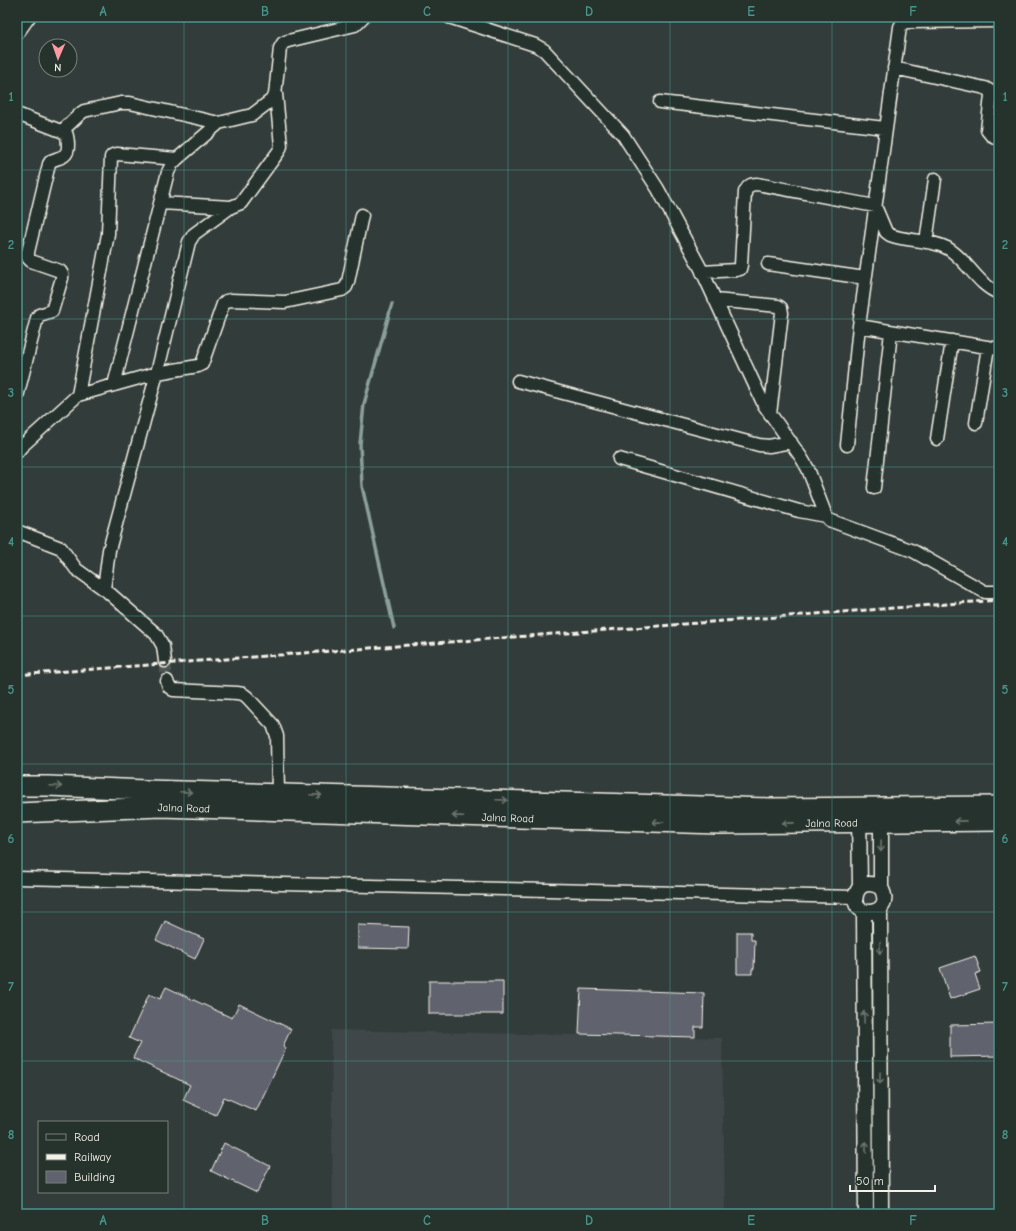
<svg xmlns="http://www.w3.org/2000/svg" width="1016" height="1231" viewBox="0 0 1016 1231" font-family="'Comic Neue',sans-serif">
<rect width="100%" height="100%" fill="#323c3a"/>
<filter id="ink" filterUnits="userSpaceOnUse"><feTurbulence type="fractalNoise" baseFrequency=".025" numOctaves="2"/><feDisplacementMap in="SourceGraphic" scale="8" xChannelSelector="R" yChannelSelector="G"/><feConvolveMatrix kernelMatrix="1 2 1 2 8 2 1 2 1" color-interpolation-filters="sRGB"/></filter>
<g filter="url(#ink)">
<path fill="#40474a" d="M331,1030L722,1038L725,1214H333Z"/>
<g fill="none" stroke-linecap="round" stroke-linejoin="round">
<path stroke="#8ba09c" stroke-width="3.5" d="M392,304L364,404L360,444L362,486L394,628"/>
</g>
<path fill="#60626e" stroke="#f4f1e8" d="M165,921L204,939L195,959L156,940Z
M358,925L409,927L408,949L358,948Z
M737,932H751V940H755L754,969H752V974H737Z
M975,956L981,972L975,974L980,989L950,999L940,968Z
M429,981H503V1014H429Z
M166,987L232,1018L239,1004L291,1029L283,1046L286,1048L256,1111L224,1097L216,1115L183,1100L190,1085L133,1058L140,1043L129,1038L149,994L160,999Z
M581,989L704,993L703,1027H695V1037L579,1034Z
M999,1024V1056L950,1057V1025Z
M224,1143L270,1166L257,1193L211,1171Z"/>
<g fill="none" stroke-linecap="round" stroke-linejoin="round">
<path stroke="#4f5754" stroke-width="12" stroke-dasharray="12 6" stroke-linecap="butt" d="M165,661L167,681"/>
<defs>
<path id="minor" d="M449,17L535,45L544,50L623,135L658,189L701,269L764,405L801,457L808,469L826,516L829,520L913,551L985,592H999
M17,34L29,17
M894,68L985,88L990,91L991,96L987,130L991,135L999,139
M660,102L885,128
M17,114L66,133C68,138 68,142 68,146C68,158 59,157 51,161L49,164L28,252V258L31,261L60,271L62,274V278L52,311L39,315L37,318L17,397
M62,131L80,114L84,111L121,103H130L219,123L252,115L273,99L275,95L280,48L283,43L288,41L355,25L363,17
M160,203L231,207L241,203L279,151L281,146L276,94
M926,242L935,179
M768,264L865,278
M702,272L736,270L740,269L741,265L745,192C748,186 750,184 757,184L875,206L886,232L890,235C908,242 930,239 947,248C967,259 977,285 999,293
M715,300L778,306L781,308L782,313L770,414
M859,326L999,349
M518,381L759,445L769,446L791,442
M114,385L168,172L172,164L177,159L219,123
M78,395L108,234L111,157L113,155L117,154L177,159
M976,423L988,347
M937,439L952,341
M847,445L859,326L900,27L902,23L907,22L999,21
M17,452L21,447L78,395L157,373L198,366L202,364L223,304L226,301L231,300L285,302L342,290L346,287L348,282L362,215
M619,459L799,511L826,516
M874,488L891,332
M17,531L61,548L76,569L108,592L156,634L163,646L165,661
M104,589L109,550L157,373L189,242L194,234L231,207
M167,681L169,687L173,690L237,693L243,694L247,697L273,725L277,736L278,794
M17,878L855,897"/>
<path id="tertiary" d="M859,813L860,887
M881,888C872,882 859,882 856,895C850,921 897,916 881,888V812
M880,909L881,1214
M864,911L866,1214"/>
<g id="trunk">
<path d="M17,786H48L146,790L770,808L999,806"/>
<path id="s1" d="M17,813L160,807L719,824L999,821"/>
</g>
</defs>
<use href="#minor" stroke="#f4f1e8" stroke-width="15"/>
<use href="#tertiary" stroke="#f4f1e8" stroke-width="17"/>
<use href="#trunk" stroke="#f4f1e8" stroke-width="22"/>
<use href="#minor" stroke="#26332d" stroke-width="12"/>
<use href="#tertiary" stroke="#26332d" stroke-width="14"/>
<use href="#trunk" stroke="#26332d" stroke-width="19"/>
<path stroke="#f4f1e8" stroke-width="3" stroke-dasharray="6 3" stroke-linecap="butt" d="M17,675L999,600"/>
</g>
<defs><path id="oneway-shaft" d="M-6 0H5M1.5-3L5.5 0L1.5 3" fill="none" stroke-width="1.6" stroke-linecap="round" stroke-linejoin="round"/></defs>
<g stroke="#6e766e">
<use href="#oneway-shaft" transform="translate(56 786) rotate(3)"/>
<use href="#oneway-shaft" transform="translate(186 792) rotate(2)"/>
<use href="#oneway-shaft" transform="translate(316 795) rotate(2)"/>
<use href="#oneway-shaft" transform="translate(502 800) rotate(2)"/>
<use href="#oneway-shaft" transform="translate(458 816) rotate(-178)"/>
<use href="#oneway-shaft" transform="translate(960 821) rotate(179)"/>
<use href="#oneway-shaft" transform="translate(658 822) rotate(-178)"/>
<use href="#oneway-shaft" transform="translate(788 823) rotate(179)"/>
<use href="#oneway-shaft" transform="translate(881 846) rotate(91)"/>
<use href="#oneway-shaft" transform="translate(880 948) rotate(90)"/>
<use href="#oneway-shaft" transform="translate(864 1017) rotate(-91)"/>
<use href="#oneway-shaft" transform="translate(880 1078) rotate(90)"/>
<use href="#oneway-shaft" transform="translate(866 1147) rotate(-91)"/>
</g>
</g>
<path fill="none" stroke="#48958c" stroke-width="1" stroke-opacity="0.55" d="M184,17V1214M346,17V1214M508,17V1214M670,17V1214M832,17V1214M17,170H999M17,319H999M17,467H999M17,616H999M17,764H999M17,912H999M17,1061H999"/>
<g text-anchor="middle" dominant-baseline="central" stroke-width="3.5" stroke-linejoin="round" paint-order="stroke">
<g font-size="11" fill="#f4f1e8" stroke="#26332d">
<text stroke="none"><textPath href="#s1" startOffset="167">Jalna Road</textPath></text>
<text stroke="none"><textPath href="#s1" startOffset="491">Jalna Road</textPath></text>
<text stroke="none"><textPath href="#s1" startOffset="815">Jalna Road</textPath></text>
</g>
</g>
<rect width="1016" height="1231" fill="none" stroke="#26332d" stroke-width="44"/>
<rect x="38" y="1121" width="130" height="72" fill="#26332d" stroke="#787f78"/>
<rect x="46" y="1134" width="20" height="6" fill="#26332d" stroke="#787f78"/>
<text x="74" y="1141" font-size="12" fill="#f4f1e8">Road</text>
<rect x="46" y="1154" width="20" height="6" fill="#f4f1e8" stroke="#787f78"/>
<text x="74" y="1161" font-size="12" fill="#f4f1e8">Railway</text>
<rect x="46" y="1171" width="20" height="12" fill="#60626e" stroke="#787f78"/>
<text x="74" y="1181" font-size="12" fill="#f4f1e8">Building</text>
<g transform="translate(58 58) rotate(182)"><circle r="19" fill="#26332d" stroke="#787f78"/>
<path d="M0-3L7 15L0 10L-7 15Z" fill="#ff9aa2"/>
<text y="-6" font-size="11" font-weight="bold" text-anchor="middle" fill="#f4f1e8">N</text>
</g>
<path d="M850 1185v6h85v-6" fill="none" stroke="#f4f1e8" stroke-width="2"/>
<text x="856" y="1185" font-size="12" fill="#f4f1e8" stroke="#26332d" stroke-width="3" paint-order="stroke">50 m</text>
<rect x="22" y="22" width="972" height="1187" fill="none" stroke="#48958c" stroke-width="1.5"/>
<g font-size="13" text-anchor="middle" font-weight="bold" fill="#48958c">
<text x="103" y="16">A</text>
<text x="265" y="16">B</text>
<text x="427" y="16">C</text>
<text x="589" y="16">D</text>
<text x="751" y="16">E</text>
<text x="913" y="16">F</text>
<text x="11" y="101">1</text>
<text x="1005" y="101">1</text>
<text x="11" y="249">2</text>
<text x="1005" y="249">2</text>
<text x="11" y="397">3</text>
<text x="1005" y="397">3</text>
<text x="11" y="546">4</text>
<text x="1005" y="546">4</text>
<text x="11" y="694">5</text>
<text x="1005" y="694">5</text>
<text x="11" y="843">6</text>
<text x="1005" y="843">6</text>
<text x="11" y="991">7</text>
<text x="1005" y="991">7</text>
<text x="11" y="1139">8</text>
<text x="1005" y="1139">8</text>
<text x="103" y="1225">A</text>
<text x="265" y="1225">B</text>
<text x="427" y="1225">C</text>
<text x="589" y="1225">D</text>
<text x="751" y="1225">E</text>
<text x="913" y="1225">F</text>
</g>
</svg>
